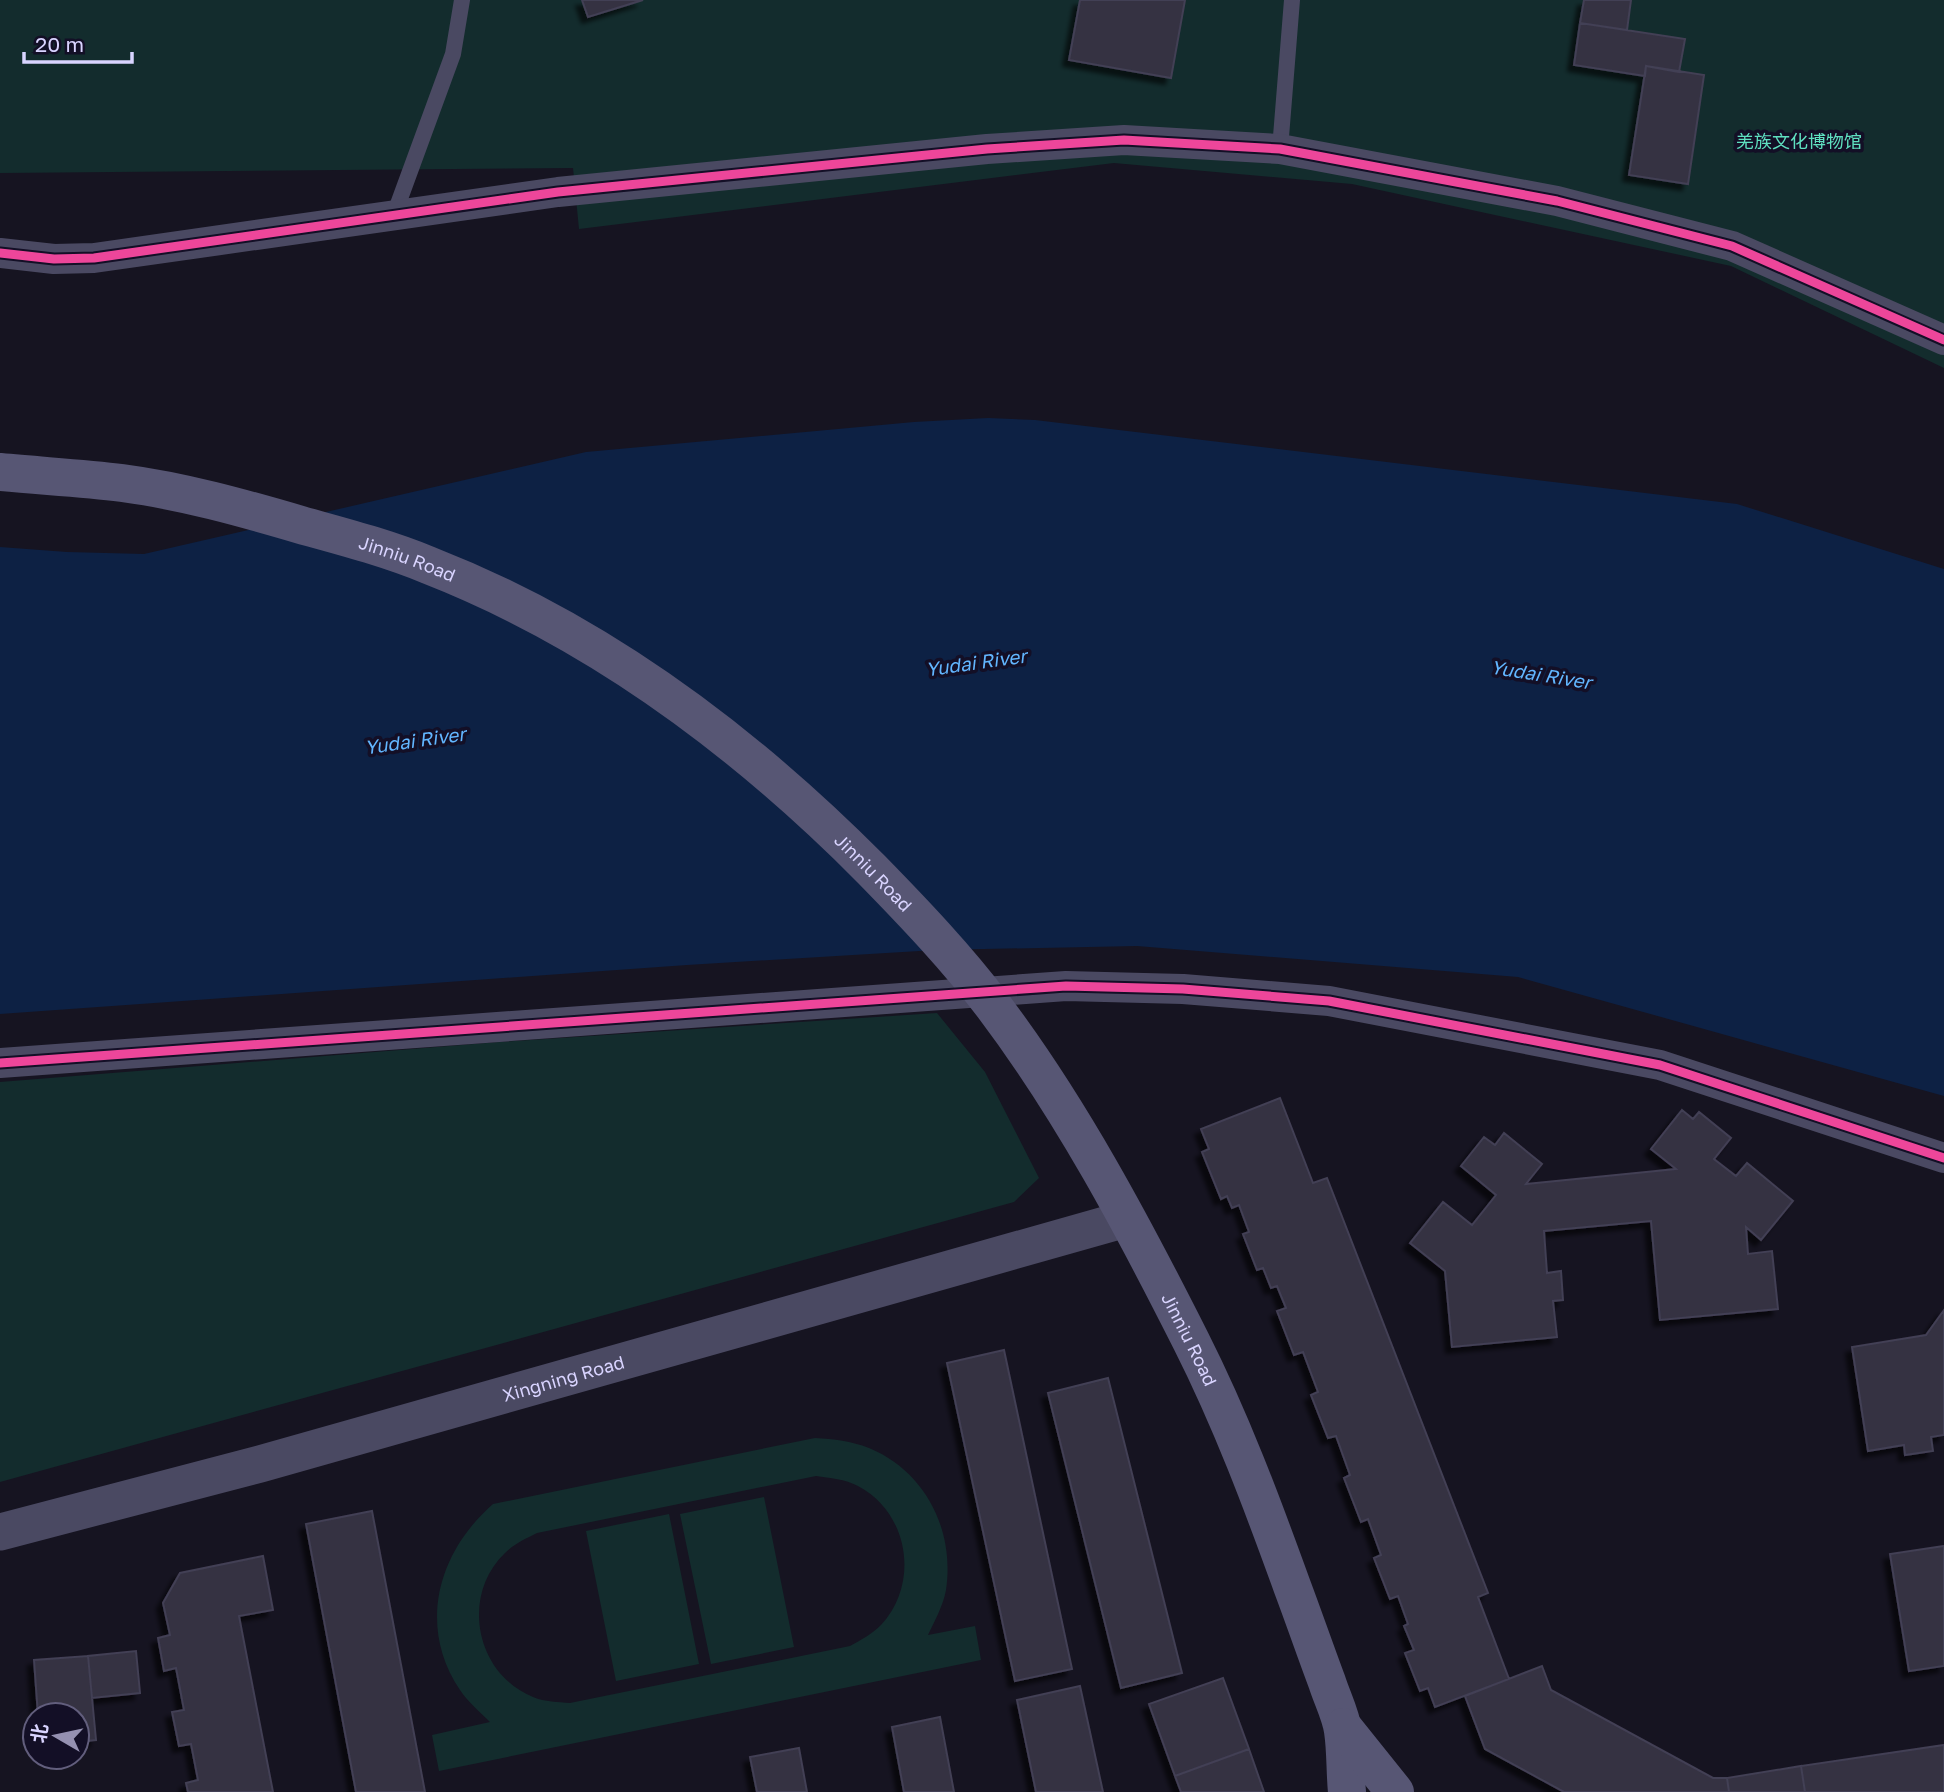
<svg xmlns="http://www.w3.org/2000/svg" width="1944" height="1792" viewBox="0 0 1944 1792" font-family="'Golos Text','Noto Sans SC',sans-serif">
<defs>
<filter id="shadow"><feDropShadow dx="-6" dy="6" stdDeviation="2" flood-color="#0009"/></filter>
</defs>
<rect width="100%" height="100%" fill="#161421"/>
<path fill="#132c2d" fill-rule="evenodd" d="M0,0H1944V368L1731,266L1352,184L1114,163L579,229L573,168L0,173Z
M937,1013L985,1072L1039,1178L1014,1202L0,1482V1082L499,1042Z
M815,1438C834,1439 851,1441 869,1448C925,1471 955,1530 946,1590C943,1606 935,1620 928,1635L975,1626L981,1660L439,1771L432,1735L490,1722C480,1712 468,1702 460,1690C417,1626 438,1552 493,1504ZM816,1476C830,1478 845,1479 858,1486C909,1513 920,1583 881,1625C872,1634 861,1640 850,1646L570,1703C558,1702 545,1702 533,1697C476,1674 460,1596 505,1553C514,1544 525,1539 537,1533Z
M764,1497L794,1647L711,1664L680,1514Z
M669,1514L699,1664L616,1681L586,1531Z"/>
<path fill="#0d2144" d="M988,418L1035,420L1737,504L1944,569V1096L1518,977L1137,946L936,950L687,965L0,1014V547L67,552L144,554L586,452L914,422Z"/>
<path fill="#343243" stroke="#433f54" stroke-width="2" filter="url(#shadow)" d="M582,0H643L588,17Z
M1080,0H1185L1171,78L1069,60Z
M1584,0H1631L1627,30L1580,23Z
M1580,23L1685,39L1679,72L1646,66L1645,76L1574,65Z
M1646,66L1704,75L1688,184L1629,175Z
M1280,1098L1313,1183L1327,1178L1488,1593L1478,1597L1509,1679L1435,1707L1428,1688L1420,1691L1405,1653L1414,1650L1404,1626L1408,1624L1398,1596L1390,1599L1374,1558L1381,1555L1368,1519L1361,1522L1344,1478L1350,1475L1336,1436L1328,1438L1311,1395L1318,1392L1303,1352L1294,1355L1277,1311L1286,1308L1277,1286L1271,1288L1263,1268L1257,1270L1243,1234L1249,1232L1239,1205L1232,1208L1227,1196L1221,1199L1202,1152L1209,1149L1201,1129Z
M1682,1110L1693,1119L1699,1112L1731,1138L1714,1159L1736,1176L1747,1163L1793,1201L1761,1240L1746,1227L1748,1254L1772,1251L1778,1309L1660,1320L1651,1221L1544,1231L1547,1273L1561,1271L1563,1300L1553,1301L1557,1337L1452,1347L1445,1271L1410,1243L1443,1202L1472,1225L1496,1195L1461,1166L1484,1137L1495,1145L1504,1133L1542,1164L1526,1184L1676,1169L1651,1149Z
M1944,1310V1435L1931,1437L1933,1451L1905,1455L1904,1445L1868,1451L1852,1347L1926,1335Z
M1004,1350L1072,1669L1015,1681L947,1363Z
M1108,1378L1182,1673L1121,1688L1048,1393Z
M372,1511L425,1792H356L306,1524Z
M1944,1546V1666L1909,1671L1890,1554Z
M263,1556L273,1610L239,1616L273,1792H188L186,1783L198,1780L191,1744L179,1746L172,1712L184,1710L176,1668L164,1671L158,1638L170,1635L163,1603L180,1573Z
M136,1651L140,1693L92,1698L88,1656Z
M88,1656L96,1740L77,1742V1715H38L34,1660Z
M1542,1666L1551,1690L1713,1778H1727L1729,1792H1564L1485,1749L1465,1696Z
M1223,1678L1249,1749L1175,1776L1149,1704Z
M1080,1686L1103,1792H1036L1017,1700Z
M940,1717L954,1792H904L892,1727Z
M1944,1745V1792H1805L1801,1766Z
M799,1748L807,1792H757L750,1757Z
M1249,1749L1264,1792H1181L1175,1776Z
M1801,1766L1805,1792H1729L1727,1778Z"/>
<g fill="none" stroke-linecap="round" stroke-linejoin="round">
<path stroke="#4a4962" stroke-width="16" d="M1280,149L1292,0
M394,215L453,54L462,0"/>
<path stroke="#4a4962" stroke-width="30" d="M0,253L54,259L94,258L558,192L987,149L1124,140L1280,149L1557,201L1732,246L1944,340
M0,1063L1066,986L1183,989L1329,1001L1660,1065L1944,1158"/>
<path stroke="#4a4962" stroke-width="37" id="s1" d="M0,1532L260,1464L1126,1219"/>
<g stroke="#575674" stroke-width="38">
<path id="s2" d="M0,472C41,476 82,478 122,483C183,491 243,508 301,525C344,537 387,548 428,565C597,631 744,741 871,869C914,913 957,958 994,1007C1071,1109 1133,1226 1191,1341C1231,1420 1262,1503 1292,1586C1304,1618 1315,1650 1327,1682C1332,1698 1341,1715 1343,1731C1346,1751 1345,1772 1347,1792"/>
<path d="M1343,1727L1395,1792"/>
</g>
<defs>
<path id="cycleway" d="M0,253L54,259L94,258L558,192L987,149L1124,140L1280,149L1557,201L1732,246L1944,340
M0,1063L1066,986L1183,989L1329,1001L1660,1065L1944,1158"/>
</defs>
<use href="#cycleway" stroke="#130f26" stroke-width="13"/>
<use href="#cycleway" stroke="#ed469a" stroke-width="9"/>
</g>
<g text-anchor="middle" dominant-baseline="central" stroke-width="7" stroke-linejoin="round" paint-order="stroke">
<g font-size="18" fill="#5fe0c0" stroke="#130f26">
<text x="1799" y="141">羌族文化博物馆</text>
</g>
<g font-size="18" fill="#d9d4ff" stroke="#130f26">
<text stroke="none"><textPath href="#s2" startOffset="418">Jinniu Road</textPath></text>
<text stroke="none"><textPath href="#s2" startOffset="985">Jinniu Road</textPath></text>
<text stroke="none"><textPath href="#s2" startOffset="1552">Jinniu Road</textPath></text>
<text stroke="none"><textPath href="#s1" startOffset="584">Xingning Road</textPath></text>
</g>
<g font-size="19" font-style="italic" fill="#62b6ff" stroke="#130f26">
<text transform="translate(976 662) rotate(-8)">Yudai River</text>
<text transform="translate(1541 674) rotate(9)">Yudai River</text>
<text transform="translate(415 740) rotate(-8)">Yudai River</text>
</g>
</g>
<g transform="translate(56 1736) rotate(279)"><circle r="33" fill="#130f26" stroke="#625e7d" stroke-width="2"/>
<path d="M0-5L12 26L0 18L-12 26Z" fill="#9591b1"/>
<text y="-10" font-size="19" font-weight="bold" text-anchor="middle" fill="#d9d4ff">北</text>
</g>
<path d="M24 52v10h108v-10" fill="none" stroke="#d9d4ff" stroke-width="3.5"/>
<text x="35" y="52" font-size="21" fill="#d9d4ff" stroke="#130f26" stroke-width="5" paint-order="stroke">20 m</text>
</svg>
